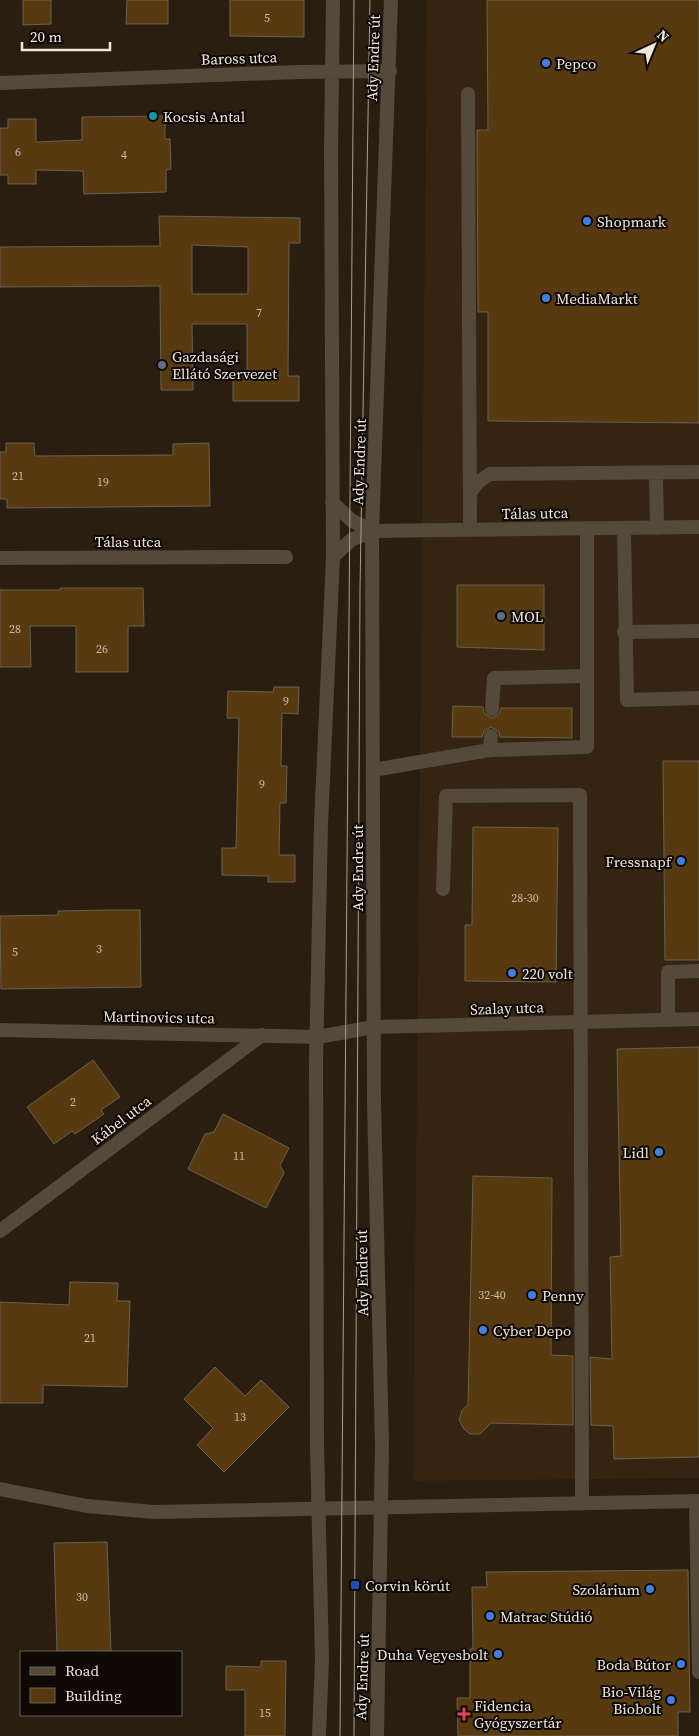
<svg xmlns="http://www.w3.org/2000/svg" width="699" height="1736" viewBox="0 0 699 1736" font-family="'Source Serif 4',serif">
<rect width="100%" height="100%" fill="#291e10"/>
<path fill="#342411" d="M427,0H699V1478L413,1481Z"/>
<path fill="#583a11" stroke="#6c5f4f" fill-rule="evenodd" d="M23,0H51V24L23,25Z
M127,0H168V24H126Z
M230,0H304V37L230,36Z
M487,0H699V423L488,421V312H478L477,130H488Z
M165,116V139H170L171,169L166,170V192L84,194L83,171L36,170V184H8V175H0V128H8V119H36V142L82,140V117Z
M159,216L300,218V243H289L288,376H299V401H233V371L247,372V324H192L193,390H161L160,286L0,287V247L160,246ZM192,245L248,247V294H192Z
M6,443H34L35,456L173,455V444L209,443L210,506L7,508V499H0V452H6Z
M457,585H544V650L457,647Z
M60,588H143L144,626H128V672H76V626H30L31,667H0V590H60Z
M274,687H299L298,714L282,713L281,766H287L286,803H280L279,855H295V882H268V876L222,875V848H236L239,718H227L228,691L273,692Z
M453,706L483,707L484,713L492,718L499,714L501,708H572V738L500,737L499,732L491,727L484,731L482,737H452Z
M663,761H699V960H665Z
M473,827L558,828L556,982L465,981V925H472Z
M109,910H140L141,987L1,989L0,916L58,915V911Z
M699,1047V1457L614,1459L613,1426L591,1425L590,1357L612,1359L610,1257L621,1256L617,1049Z
M93,1060L120,1097L101,1110L104,1114L75,1134L72,1131L54,1144L27,1107Z
M223,1114L289,1148L280,1165L284,1173L266,1208L188,1169L205,1134L214,1132Z
M473,1176L552,1178L551,1355L573,1356V1425L491,1423L480,1434H470L464,1429L459,1420L462,1410L468,1405Z
M70,1282L118,1283L117,1301H130L127,1387L43,1385V1403H0V1302L69,1305Z
M215,1367L245,1396L261,1380L289,1407L224,1472L197,1445L213,1428L184,1399Z
M107,1542L111,1651L57,1652L54,1543Z
M688,1570L690,1712H678V1736H458L457,1698H470V1649H473L472,1587H487L486,1572Z
M261,1661H286L285,1736H245V1690H226V1666L261,1667Z"/>
<g fill="none" stroke-linecap="round" stroke-linejoin="round">
<path stroke="#55493a" stroke-width="14" d="M468,94L470,530
M656,473L657,528
M470,493L478,482L490,474L699,472
M624,528L627,700L699,698
M624,632L699,631
M492,709L494,678L587,676
M490,750L491,736
M373,770L490,750L587,747V529
M443,889L446,796L580,795L582,1502
M668,1020V972L699,971
M696,1501L699,1672"/>
<path stroke="#55493a" stroke-width="14" d="M332,502L351,520L372,531
M333,557L351,540L372,531L699,527
M0,558L286,557
M0,1030L317,1037L374,1027L699,1019
M0,1231L262,1035
M0,1489L87,1506L154,1512L699,1501"/>
<path stroke="#55493a" stroke-width="14" d="M0,83L299,72L390,71
M319,1736L322,1659L317,1444L316,1063L321,824L333,557L331,151L333,0
M377,1736L382,1445L374,1102L372,531L391,0"/>
<path stroke="#a79e93" stroke-width="1" d="M340,1736L354,0
M354,1736L360,589L370,0"/>
</g>
<g fill="#3f7fe0" stroke="#0e0904" stroke-width="2">
<circle cx="546" cy="63" r="5"/>
<circle cx="587" cy="221" r="5"/>
<circle cx="546" cy="298" r="5"/>
<circle cx="681" cy="861" r="5"/>
<circle cx="512" cy="973" r="5"/>
<circle cx="659" cy="1152" r="5"/>
<circle cx="532" cy="1295" r="5"/>
<circle cx="483" cy="1330" r="5"/>
<circle cx="650" cy="1589" r="5"/>
<circle cx="490" cy="1616" r="5"/>
<circle cx="498" cy="1654" r="5"/>
<circle cx="681" cy="1664" r="5"/>
<circle cx="671" cy="1700" r="5"/>
</g>
<circle fill="#0f9aa8" stroke="#0e0904" stroke-width="2" cx="153" cy="116" r="5"/>
<g fill="#5c6f8a" stroke="#0e0904" stroke-width="2">
<circle cx="162" cy="365" r="5"/>
<circle cx="501" cy="616" r="5"/>
</g>
<rect fill="#1a4fb4" stroke="#0e0904" stroke-width="2" x="350" y="1580" width="10" height="10" rx="2.5"/>
<path fill="#e0444e" stroke="#0e0904" stroke-width="2" d="M461.5 1706.5h5v5h5v5h-5v5h-5v-5h-5v-5h5z"/>
<g text-anchor="middle" dominant-baseline="central" stroke-width="4" stroke-linejoin="round" paint-order="stroke">
<g font-size="12" fill="#c9bcab">
<text x="267" y="18">5</text>
<text x="18" y="152">6</text>
<text x="124" y="155">4</text>
<text x="259" y="313">7</text>
<text x="18" y="476">21</text>
<text x="103" y="482">19</text>
<text x="15" y="629">28</text>
<text x="102" y="649">26</text>
<text x="286" y="701">9</text>
<text x="262" y="784">9</text>
<text x="525" y="898">28-30</text>
<text x="99" y="949">3</text>
<text x="15" y="952">5</text>
<text x="73" y="1102">2</text>
<text x="239" y="1156">11</text>
<text x="492" y="1295">32-40</text>
<text x="90" y="1338">21</text>
<text x="240" y="1417">13</text>
<text x="82" y="1597">30</text>
<text x="265" y="1713">15</text>
</g>
<g font-size="15" fill="#efe7de" stroke="#0e0904">
<text transform="translate(239 58) rotate(-2)">Baross utca</text>
<text transform="translate(373 58) rotate(-88)">Ady Endre út</text>
<text transform="translate(359 462) rotate(-88)">Ady Endre út</text>
<text transform="translate(535 513) rotate(-1)">Tálas utca</text>
<text x="128" y="541">Tálas utca</text>
<text transform="translate(357 868) rotate(-90)">Ady Endre út</text>
<text transform="translate(507 1008) rotate(-2)">Szalay utca</text>
<text transform="translate(159 1017) rotate(1)">Martinovics utca</text>
<text transform="translate(121 1120) rotate(-37)">Kábel utca</text>
<text transform="translate(362 1273) rotate(-91)">Ady Endre út</text>
<text transform="translate(362 1677) rotate(-88)">Ady Endre út</text>
</g>
<g font-size="15" fill="#efe7de" stroke="#0e0904" text-anchor="start">
<text x="556" y="63">Pepco</text>
<text x="163" y="116">Kocsis Antal</text>
<text x="597" y="221">Shopmark</text>
<text x="556" y="298">MediaMarkt</text>
<text x="172" y="356">Gazdasági<tspan x="172" dy="17">Ellátó Szervezet</tspan></text>
<text x="511" y="616">MOL</text>
<text x="671" y="861" text-anchor="end">Fressnapf</text>
<text x="522" y="973">220 volt</text>
<text x="649" y="1152" text-anchor="end">Lidl</text>
<text x="542" y="1295">Penny</text>
<text x="493" y="1330">Cyber Depo</text>
<text x="365" y="1585">Corvin körút</text>
<text x="640" y="1589" text-anchor="end">Szolárium</text>
<text x="500" y="1616">Matrac Stúdió</text>
<text x="488" y="1654" text-anchor="end">Duha Vegyesbolt</text>
<text x="671" y="1664" text-anchor="end">Boda Bútor</text>
<text x="661" y="1691" text-anchor="end">Bio-Világ<tspan x="661" dy="17">Biobolt</tspan></text>
<text x="474" y="1705">Fidencia<tspan x="474" dy="17">Gyógyszertár</tspan></text>
</g>
</g>
<rect x="20" y="1651" width="162" height="65" fill="#0e0904" stroke="#68625b"/>
<rect x="30" y="1667" width="25" height="8" fill="#55493a" stroke="#68625b"/>
<text x="65" y="1676" font-size="15" fill="#efe7de">Road</text>
<rect x="30" y="1688" width="25" height="15" fill="#583a11" stroke="#68625b"/>
<text x="65" y="1701" font-size="15" fill="#efe7de">Building</text>
<g transform="translate(654 45) rotate(44)" stroke="#0e0904" stroke-width="4" paint-order="stroke">
<path d="M0-4L9 19L0 12L-9 19Z" fill="#efe7de"/>
<text y="-8" font-size="14" font-weight="bold" text-anchor="middle" fill="#efe7de">N</text>
</g>
<path d="M22 42v8h88v-8" fill="none" stroke="#efe7de" stroke-width="2.5"/>
<text x="30" y="42" font-size="15" fill="#efe7de" stroke="#0e0904" stroke-width="4" paint-order="stroke">20 m</text>
</svg>
